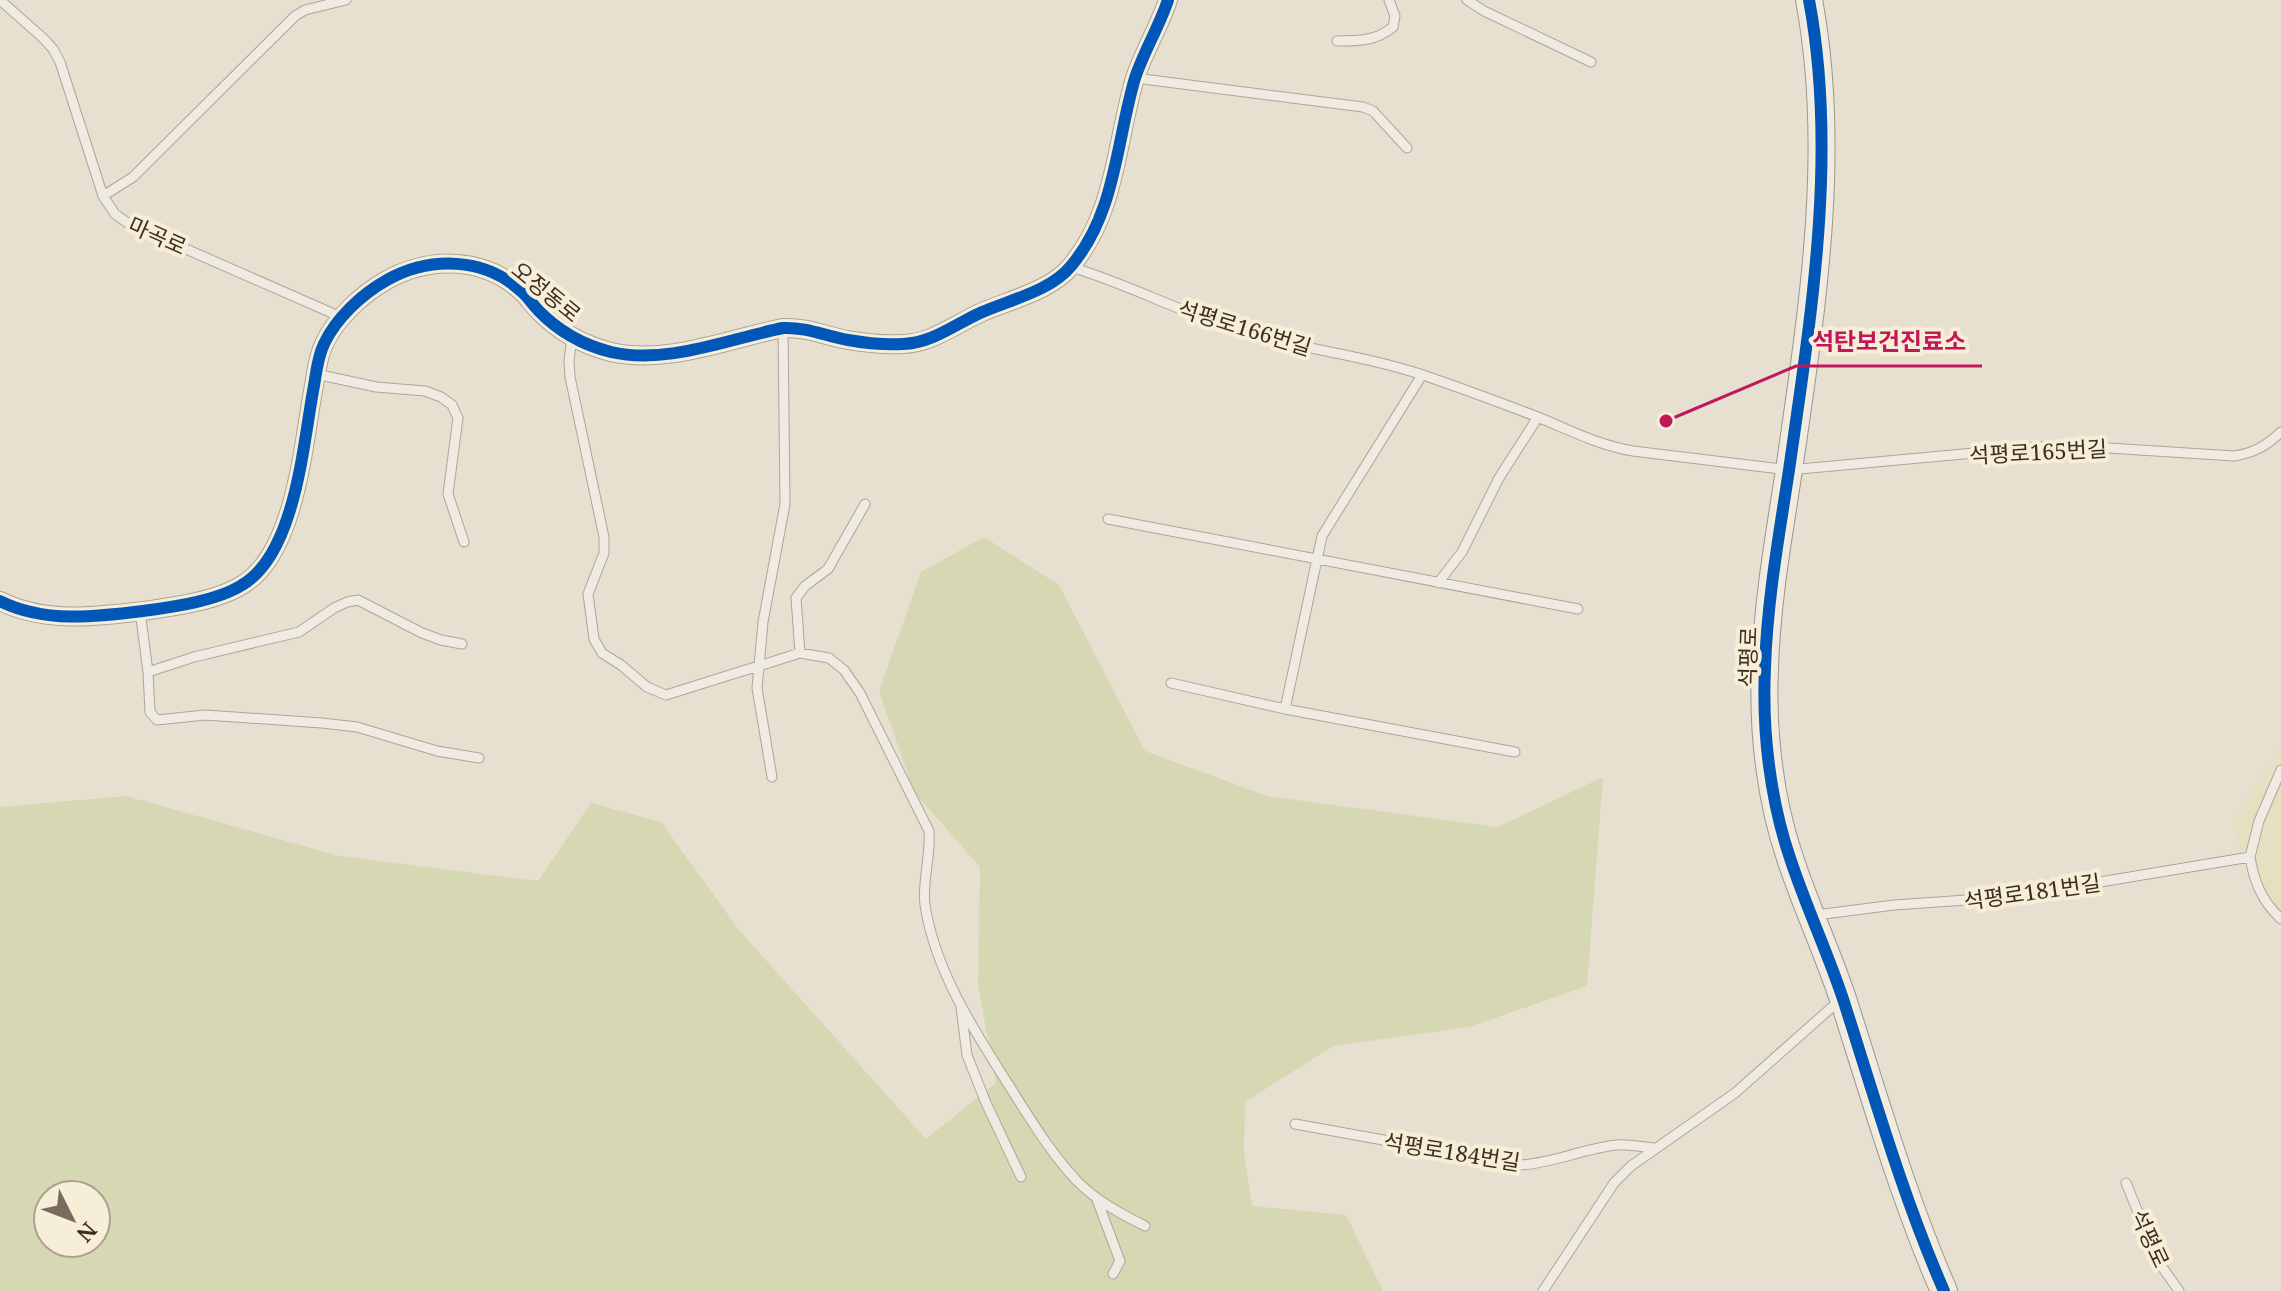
<svg xmlns="http://www.w3.org/2000/svg" width="2281" height="1291" viewBox="0 0 2281 1291" font-family="'Noto Serif','Noto Sans KR',serif">
<rect width="100%" height="100%" fill="#e7e0d1"/>
<path fill="#e6dfc2" d="M2281,746V926L2263,909L2232,823Z"/>
<path fill="#d6d7b3" fill-rule="evenodd" d="M984,537L1059,585L1145,751L1267,796L1498,827L1603,777L1587,986L1469,1027L1333,1046L1245,1102L1244,1152L1252,1206L1346,1215L1383,1291H0V807L126,796L339,856L538,881L591,803L661,822L739,930L926,1139L996,1083L978,985L980,867L914,792L879,691L921,572ZM48,1195H96V1243H48Z"/>
<g fill="none" stroke-linecap="round" stroke-linejoin="round">
<defs>
<path id="lane" d="M0,0L43,38L53,49L60,62L103,196L115,214L129,224L341,317
M1467,0L1484,11L1591,62
M1337,41C1359,41 1376,41 1393,27L1395,16L1389,0
M1135,78L1363,107L1373,111L1407,148
M103,196L133,177L295,16L305,10L346,0
M1071,267C1128,284 1180,312 1237,330C1299,349 1364,355 1426,376C1463,389 1499,402 1535,416C1568,429 1597,445 1633,451L1789,470L2061,445L2234,456C2254,453 2266,446 2281,432
M572,337L569,361L570,377L604,537V553L588,594L594,639L602,653L621,665L647,687L666,695L800,653L829,658L844,670L860,693L929,831C931,856 922,881 925,905C935,971 975,1032 1010,1087C1031,1120 1051,1154 1078,1182C1097,1201 1121,1214 1145,1226
M316,374L376,387L425,391L441,397L452,405L458,418L448,494L464,542
M1108,519L1578,609
M1438,583L1462,552L1499,478L1538,417
M140,611L148,672L194,657L299,632L334,608L347,602L358,600L422,633L441,640L462,644
M800,653L796,598L805,586L828,569L865,504
M148,672L150,712L157,720L205,715L322,723L357,727L437,751L479,758
M1171,683L1285,709L1322,536L1422,375
M1285,709L1515,752
M772,777L757,688L763,622L785,504L783,328
M2250,857L2259,821L2281,770
M1816,915L1894,905L2010,897L2250,857C2254,882 2262,901 2281,919
M961,1007L967,1055L986,1103L1021,1177
M1295,1124L1521,1165C1553,1163 1583,1149 1616,1145C1628,1144 1642,1147 1655,1148
M2126,1183L2158,1261L2179,1291
M1096,1197L1120,1261L1113,1274
M1543,1291L1614,1183L1631,1166L1735,1093L1840,1000"/>
<path id="street" d="M0,601C44,623 95,617 143,611C172,607 217,601 242,585C295,554 303,446 313,391C316,376 317,358 324,344C336,318 362,294 387,280C430,256 485,257 522,292C528,297 532,304 538,310C558,331 583,345 611,352C667,365 728,339 783,328C807,327 825,336 848,340C865,343 885,345 903,344C932,343 954,325 980,313C1009,300 1051,291 1071,266C1116,213 1116,142 1135,78C1144,51 1159,27 1168,0"/>
<path id="secondary" d="M1809,0C1838,154 1811,316 1789,470C1779,536 1767,601 1765,668C1762,731 1770,799 1790,858C1806,907 1828,953 1844,1002C1875,1099 1903,1197 1944,1291"/>
</defs>
<use href="#lane" stroke="#ada599" stroke-width="11"/>
<use href="#street" stroke="#ada599" stroke-width="20"/>
<use href="#secondary" stroke="#9c958a" stroke-width="28"/>
<use href="#lane" stroke="#efebe3" stroke-width="9"/>
<use href="#street" stroke="#efebe3" stroke-width="18"/>
<use href="#secondary" stroke="#efebe3" stroke-width="26"/>
<defs>
<path id="cycleway" d="M1809,0C1838,154 1811,316 1789,470C1779,536 1767,601 1765,668C1762,731 1770,799 1790,858C1806,907 1828,953 1844,1002C1875,1099 1903,1197 1944,1291
M0,601C44,623 95,617 143,611C172,607 217,601 242,585C295,554 303,446 313,391C316,376 317,358 324,344C336,318 362,294 387,280C430,256 485,257 522,292C528,297 532,304 538,310C558,331 583,345 611,352C667,365 728,339 783,328C807,327 825,336 848,340C865,343 885,345 903,344C932,343 954,325 980,313C1009,300 1051,291 1071,266C1116,213 1116,142 1135,78C1144,51 1159,27 1168,0"/>
</defs>
<use href="#cycleway" stroke="#f7eed8" stroke-width="17"/>
<use href="#cycleway" stroke="#0057b8" stroke-width="12"/>
</g>
<g text-anchor="middle" dominant-baseline="central" stroke-width="8" stroke-linejoin="round" paint-order="stroke">
<g font-size="22" fill="#3d2e20" stroke="#f7eed8">
<text transform="translate(158 235) rotate(24)">마곡로</text>
<text transform="translate(547 291) rotate(39)">오정동로</text>
<text transform="translate(1245 327) rotate(17)">석평로166번길</text>
<text transform="translate(2038 451) rotate(-3)">석평로165번길</text>
<text transform="translate(1747 657) rotate(-88)">석평로</text>
<text transform="translate(2032 891) rotate(-8)">석평로181번길</text>
<text transform="translate(1452 1151) rotate(9)">석평로184번길</text>
<text transform="translate(2151 1238) rotate(65)">석평로</text>
</g>
</g>
<path fill="none" stroke="#c2185b" stroke-width="3" d="M1666 421L1796 366H1982"/>
<circle fill="#c2185b" stroke="#f7eed8" stroke-width="3" cx="1666" cy="421" r="8"/>
<g font-size="24" text-anchor="middle" font-weight="bold" fill="#c2185b" stroke="#f7eed8" stroke-width="8" stroke-linejoin="round" paint-order="stroke">
<text x="1889" y="350">석탄보건진료소</text>
</g>
<g transform="translate(72 1219) rotate(132)"><circle r="38" fill="#f7eed8" stroke="#ada18e" stroke-width="2"/>
<path d="M0-6L14 30L0 20L-14 30Z" fill="#786c5e"/>
<text y="-12" font-size="22" font-weight="bold" text-anchor="middle" fill="#3d2e20">N</text>
</g>
</svg>
